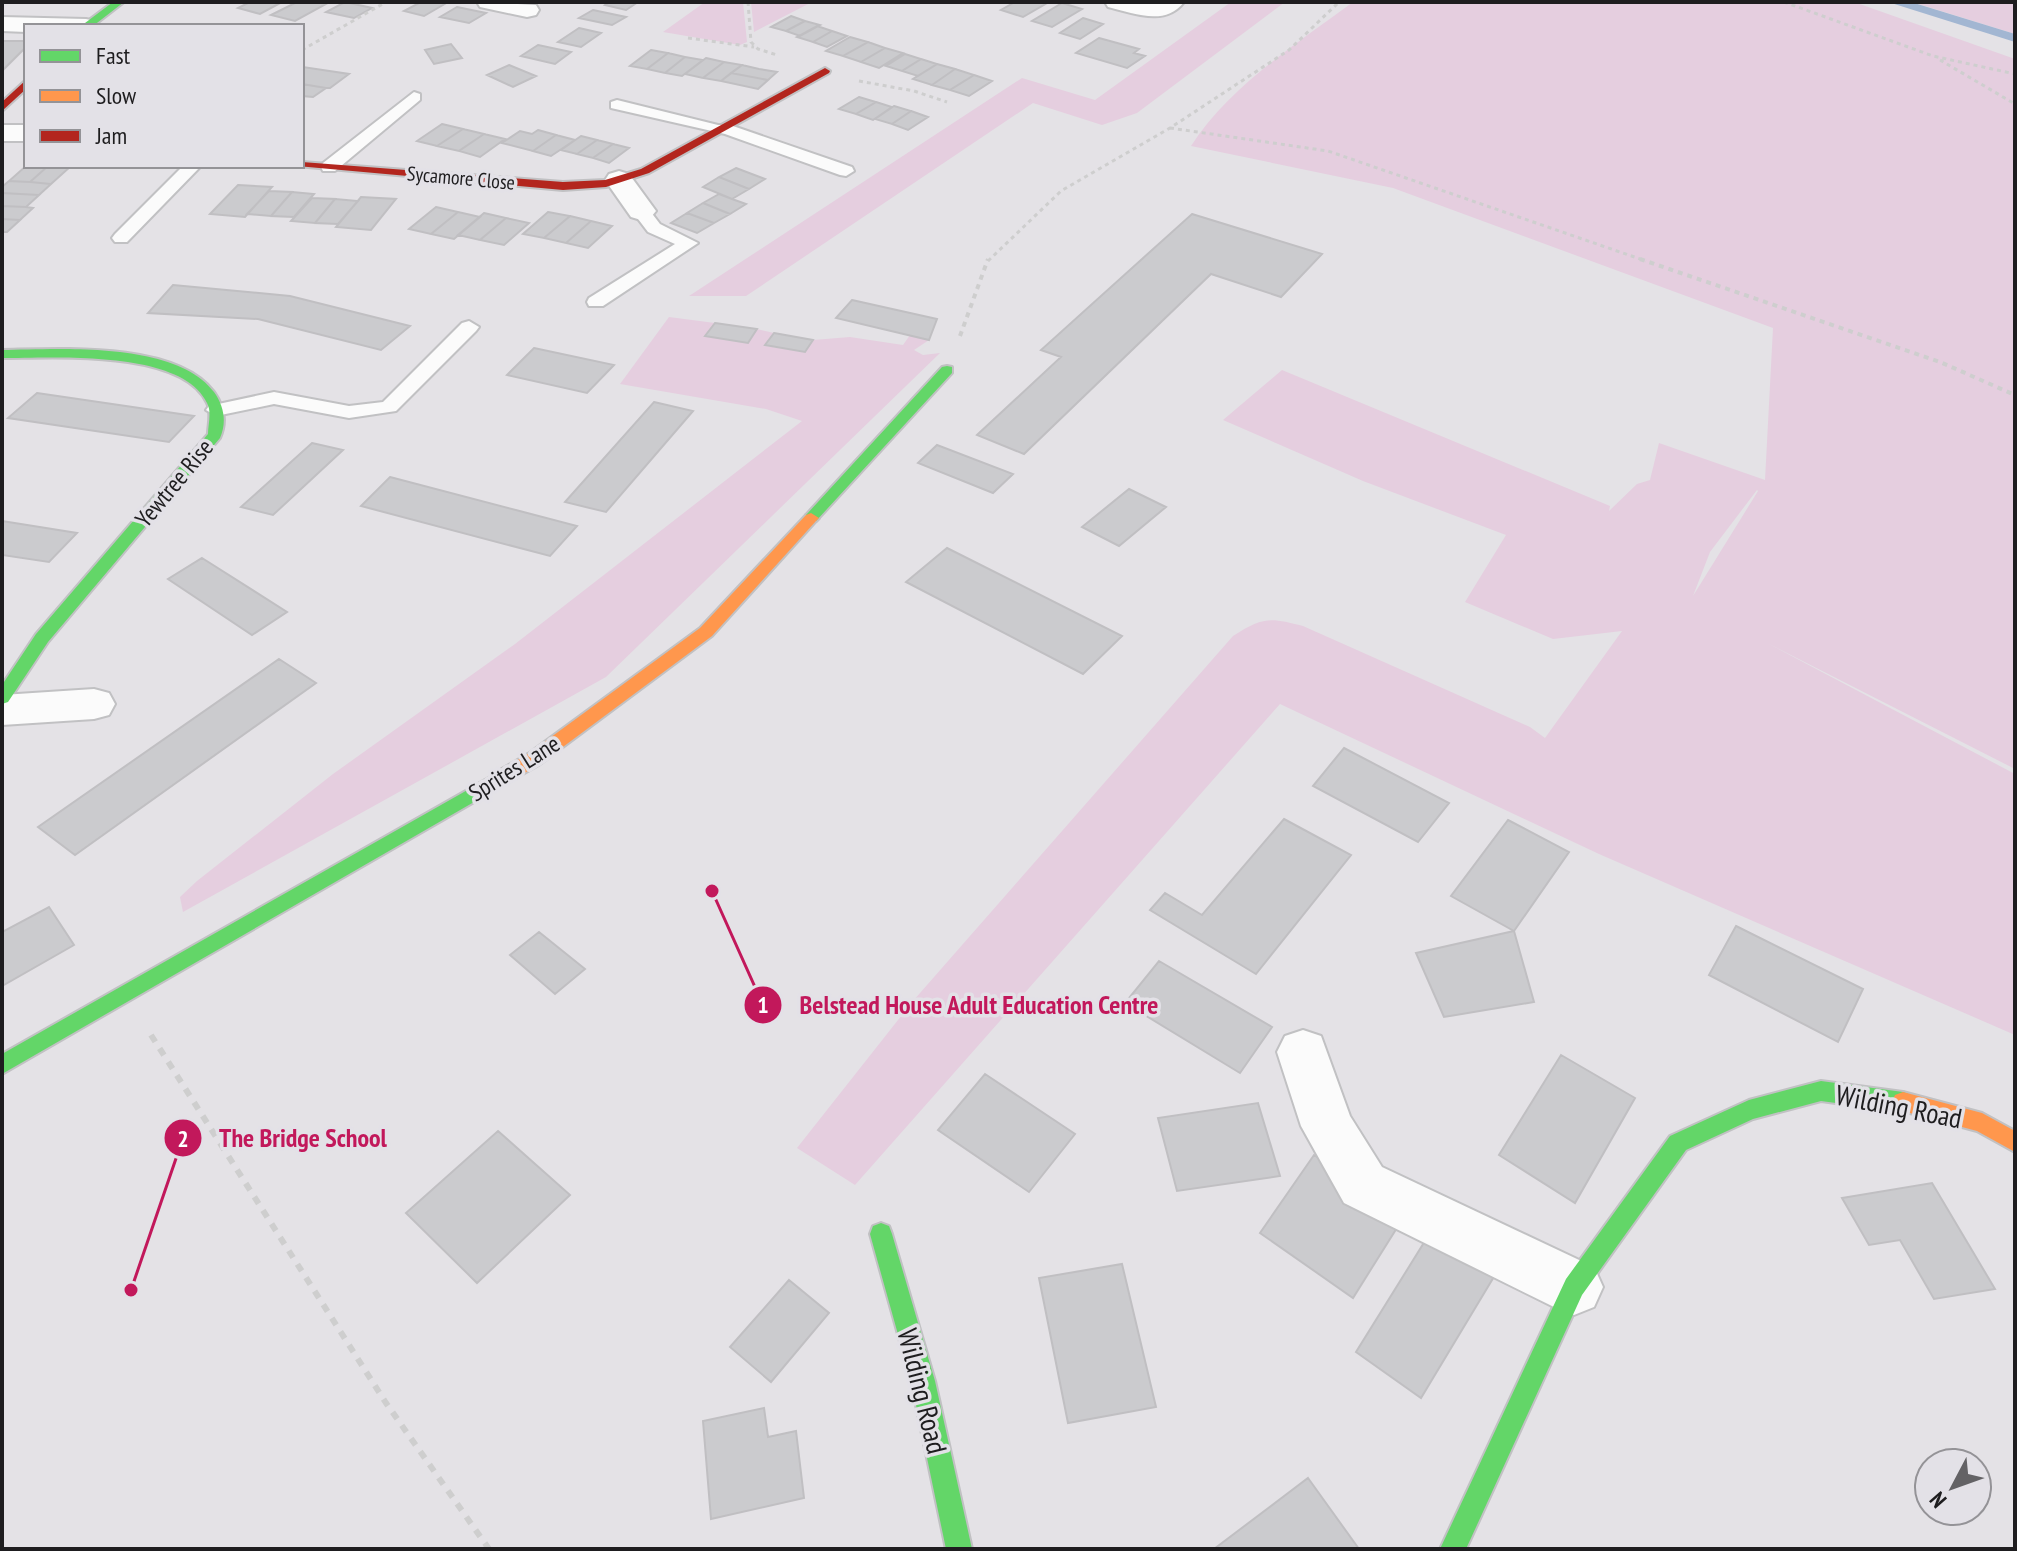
<svg xmlns="http://www.w3.org/2000/svg" width="2017" height="1551" viewBox="0 0 2017 1551" font-family="'PT Sans Narrow',sans-serif">
<rect width="100%" height="100%" fill="#e4e2e6"/>
<path fill="#e5cedf" fill-rule="evenodd" d="M705,2H743L747,42L740,45L663,32Z
M751,2H812L754,32Z
M1231,2H1285L1137,113L1102,125L1033,103L746,296H689L1022,78L1095,100Z
M1353,2H1854L2015,59V769L1767,643L2015,774V1035L1599,854L1280,704L855,1185L797,1148L913,1001L1233,636C1262,617 1270,617 1303,626L1530,727L1545,738L1622,631L1553,639L1465,602L1506,535L1363,481L1223,420L1282,370L1610,506L1609,511L1637,484L1650,480L1659,443L1765,480L1773,328L1393,188L1191,146C1230,86 1296,44 1353,2ZM1757,490L1758,491L1693,596L1710,552Z
M1912,2H2015V34Z
M669,317L715,323L705,336L747,343L757,329L774,333L766,346L805,352L813,340L850,337L903,345L910,335L929,340L914,350L923,355L940,353L606,677L183,912L180,897L197,881L333,774L515,644L802,421L766,409L620,384Z"/>
<path fill="#a2b6d2" d="M1888,2H1911L2015,34V42Z"/>
<path fill="#cbcbce" stroke="#c0bfc2" stroke-width="2" d="M250,2H282L260,14L238,8Z
M297,2H316L326,4L295,21L271,15Z
M345,2L372,8L354,18L326,12Z
M421,2H448L424,16L404,11Z
M609,2H638L626,10L605,5Z
M1015,2H1043L1047,3L1023,17L1001,10Z
M1062,3L1082,9L1052,27L1032,21Z
M457,7L486,13L469,23L440,17Z
M593,10L626,17L612,25L579,18Z
M791,16L805,21L786,31L771,27Z
M1083,18L1103,24L1080,39L1060,33Z
M805,21L820,25L800,36L786,31Z
M817,26L832,31L813,42L797,37Z
M579,28L601,33L581,47L558,42Z
M832,31L847,36L827,47L813,42Z
M850,37L868,42L843,56L826,51Z
M1099,38L1139,49L1134,53L1145,56L1127,68L1076,53Z
M2,41H26V47L2,71Z
M868,42L885,48L861,62L843,56Z
M451,44L462,58L434,64L425,50Z
M538,45L571,52L555,64L521,56Z
M885,48L903,53L879,68L861,62Z
M651,50L668,53L647,69L630,66Z
M668,53L685,57L665,73L647,69Z
M905,54L921,59L902,71L886,66Z
M685,57L703,60L682,76L665,73Z
M706,58L724,62L703,78L685,74Z
M921,59L937,64L918,76L902,71Z
M724,62L742,65L721,81L703,78Z
M937,64L955,69L932,85L913,79Z
M509,65L536,76L513,87L487,75Z
M742,65L759,69L777,72L768,80L731,73Z
M302,68L303,67L349,74L330,88H326L302,84Z
M955,69L974,75L950,90L932,85Z
M731,73L768,80L758,89L721,81Z
M974,75L992,81L969,96L950,90Z
M302,84L326,88L313,97L302,96Z
M859,97L876,102L856,114L839,109Z
M876,102L892,107L873,120L856,114Z
M894,106L911,111L892,124L875,119Z
M911,111L928,117L908,130L892,124Z
M442,124L463,129L437,146L417,141Z
M463,129L484,134L459,151L437,146Z
M538,130L556,135L533,151L502,143L520,131L532,134Z
M484,134L505,139L480,157L459,151Z
M556,135L575,140L551,156L533,151Z
M581,136L597,140L577,154L561,150Z
M597,140L613,144L593,158L577,154Z
M613,144L629,148L609,163L593,158Z
M26,166H48L30,182L9,181Z
M48,166H71L51,184L30,182Z
M736,168L765,179L749,189L719,177Z
M719,177L749,189L732,199L703,187Z
M9,181L30,182L51,184L39,195L2,193V187Z
M238,185L272,187L245,217L210,214Z
M269,191L292,192L271,216L247,214Z
M292,192L314,194L294,217L271,216Z
M2,193L39,195L26,207L2,206Z
M719,194L732,199L746,204L730,214L703,203Z
M361,197L396,199L371,230L336,227Z
M312,198L335,199L315,223L291,221Z
M335,199L358,201L338,224L315,223Z
M703,203L730,214L714,223L687,213Z
M2,206L26,207L33,208L20,220L2,219Z
M436,207L458,212L431,234L409,229Z
M458,212L480,217L454,239L431,234Z
M548,212L570,216L544,238L523,234Z
M484,213L506,218L480,240L458,235Z
M687,213L714,223L697,233L671,223Z
M1192,214L1322,254L1281,297L1211,274L1024,454L977,435L1061,357L1041,350Z
M570,216L591,221L566,243L544,238Z
M506,218L529,223L504,245L480,240Z
M2,219L20,220L7,232H2Z
M591,221L612,226L588,248L566,243Z
M173,285L290,296L410,326L381,350L258,319L148,313Z
M852,300L937,319L929,340L836,318Z
M715,323L757,329L748,343L705,336Z
M774,333L813,340L805,352L765,345Z
M534,348L614,365L587,393L507,375Z
M37,393L194,416L169,442L8,418Z
M654,402L693,411L606,512L565,502Z
M312,443L343,450L273,515L241,507Z
M937,445L1013,474L993,493L918,463Z
M390,477L577,526L550,556L361,506Z
M1129,489L1166,507L1119,546L1082,527Z
M2,521L77,533L49,562L2,555Z
M947,548L1122,636L1083,674L906,582Z
M202,558L287,612L252,635L168,579Z
M279,659L316,683L75,855L38,827Z
M1344,748L1449,803L1418,842L1313,786Z
M1284,819L1351,855L1256,974L1150,910L1165,893L1202,915Z
M1508,820L1569,852L1514,931L1451,896Z
M49,907L74,945L2,986V932Z
M1736,926L1863,989L1838,1042L1709,975Z
M1514,931L1534,1002L1444,1017L1416,953Z
M539,932L585,969L555,994L510,955Z
M1159,961L1272,1027L1240,1073L1125,1003Z
M1561,1055L1635,1098L1575,1203L1499,1155Z
M985,1074L1075,1134L1029,1192L938,1130Z
M1258,1103L1280,1176L1177,1191L1158,1118Z
M498,1131L570,1195L477,1283L406,1213Z
M1314,1155L1405,1215L1353,1298L1260,1233Z
M1932,1183L1995,1289L1934,1299L1900,1240L1869,1245L1842,1198Z
M1430,1233L1495,1275L1421,1398L1356,1352Z
M1122,1264L1156,1407L1068,1423L1039,1278Z
M789,1280L829,1313L771,1382L730,1347Z
M764,1408L768,1437L796,1431L804,1498L711,1519L703,1421Z
M1308,1478L1359,1549H1214Z"/>
<g fill="none" stroke-linecap="round" stroke-linejoin="round">
<defs>
<path id="lane" d="M414,92L420,94V100L335,171H323L321,167L323,163Z
M617,100L718,125H730L852,167L854,171L846,176L840,175L725,134L611,108V102Z
M183,166H201L127,242H115L112,238L115,234Z
M641,206L647,207L660,224L698,243L603,306H589L587,302L589,298L675,244L648,232L632,211Z
M469,321L479,327L476,331L396,411L349,418L274,404L216,416L206,410L209,406L274,392L349,406L383,402L462,323Z"/>
<path id="street" d="M477,2L536,5L539,10L536,15L527,17L480,7Z
M1105,2H1184C1165,27 1134,13 1108,7Z
M2,17L86,19L95,21L98,26H26V32L2,31Z
M2,125H26V141H2Z
M619,171L629,174L656,211L651,217L641,220L631,217L605,180L609,174Z
M94,689L109,693L115,704L109,715L94,719L2,725V695Z
M1303,1030L1321,1036L1350,1116L1382,1167L1594,1267L1603,1287L1594,1307L1574,1315L1554,1307L1344,1203L1301,1126L1277,1052L1285,1036Z"/>
<path id="fast" d="M113,2H124L93,26H81Z
M2,350C59,349 176,341 214,392C224,406 227,422 220,438L48,642L8,702L2,704V685L36,634L208,434C208,425 212,412 207,403C182,349 53,358 2,358Z
M947,366L952,367V373L816,521H806V515L942,367Z
M501,771L507,773L510,778L507,783L2,1074V1054Z
M1821,1081L1903,1092L1911,1095L1914,1102L1911,1109L1903,1112L1821,1101L1753,1119L1686,1150L1582,1295L1466,1549H1440L1566,1279L1670,1136L1749,1100Z
M881,1223L889,1226L892,1234L935,1381L972,1549H946L911,1381L870,1234L873,1226Z"/>
<path id="slow" d="M811,513L819,518L816,521L712,636L540,764L507,783H495L492,778L495,773L528,754L700,628L806,515Z
M1903,1092L1982,1113L2015,1131V1152L1977,1131L1895,1109L1892,1102L1895,1095Z"/>
<path id="jam" d="M825,68L830,71L829,73L649,173L606,187L563,190L297,166H302V162L563,182L605,180L641,169Z
M26,80V89L2,111V102Z"/>
</defs>
<use href="#lane" stroke="#c1c1c3" stroke-width="4"/>
<use href="#street" stroke="#c1c1c3" stroke-width="4"/>
<use href="#fast" stroke="#c1c1c3" stroke-width="4"/>
<use href="#slow" stroke="#c1c1c3" stroke-width="4"/>
<use href="#jam" stroke="#c1c1c3" stroke-width="4"/>
<path stroke="#cecece" stroke-width="3" stroke-dasharray="4 4" stroke-linecap="butt" d="M748,2L751,42L758,49L777,55
M1784,2L1933,56L2015,74
M688,38L754,47
M302,50L386,2
M1940,60L2015,104
M859,81L914,91L947,102
M1170,128L1328,151L1646,261
M988,261L1061,191L1170,128L1289,50L1339,2"/>
<path stroke="#cecece" stroke-width="4" stroke-dasharray="5 5" stroke-linecap="butt" d="M1640,259L1940,362L2015,395
M960,336L988,259"/>
<path stroke="#cecece" stroke-width="6" stroke-dasharray="8 8" stroke-linecap="butt" d="M151,1035L386,1403L489,1549"/>
<use href="#lane" fill="#fbfbfb" fill-rule="evenodd"/>
<use href="#street" fill="#fbfbfb" fill-rule="evenodd"/>
<use href="#fast" fill="#63d668" fill-rule="evenodd"/>
<use href="#slow" fill="#ff974d" fill-rule="evenodd"/>
<use href="#jam" fill="#b3261e" fill-rule="evenodd"/>
</g>
<g text-anchor="middle" dominant-baseline="central" stroke-width="7" stroke-linejoin="round" paint-order="stroke">
<g font-size="20" fill="#1e1d1f" stroke="#e3e1e7">
<text transform="translate(461 178) rotate(5)">Sycamore Close</text>
</g>
<g font-size="24" fill="#1e1d1f" stroke="#e3e1e7">
<text transform="translate(174 483) rotate(-50)">Yewtree Rise</text>
<text transform="translate(514 768) rotate(-32)">Sprites Lane</text>
</g>
<g font-size="28" fill="#1e1d1f" stroke="#e3e1e7">
<text transform="translate(1899 1106) rotate(11)">Wilding Road</text>
<text transform="translate(923 1391) rotate(76)">Wilding Road</text>
</g>
</g>
<path fill="none" stroke="#c2185b" stroke-width="3" d="M712 891L763 1005M131 1290L183 1138"/>
<g fill="#c2185b" stroke="#e3e1e7" stroke-width="3">
<circle cx="712" cy="891" r="8"/>
<circle cx="131" cy="1290" r="8"/>
<circle cx="763" cy="1005" r="20"/>
<circle cx="183" cy="1138" r="20"/>
</g>
<g font-size="24" text-anchor="middle" font-weight="bold" fill="#fff">
<text x="763" y="1013">1</text>
<text x="183" y="1147">2</text>
</g>
<g font-size="26" text-anchor="middle" font-weight="bold" fill="#c2185b" stroke="#e3e1e7" stroke-width="7" stroke-linejoin="round" paint-order="stroke">
<text x="979" y="1014">Belstead House Adult Education Centre</text>
<text x="303" y="1147">The Bridge School</text>
</g>
<rect width="2017" height="1551" fill="none" stroke="#1e1d1f" stroke-width="8"/>
<rect x="24" y="24" width="280" height="144" fill="#e3e1e7" stroke="#949397" stroke-width="2"/>
<rect x="40" y="50" width="40" height="12" fill="#63d668" stroke="#949397" stroke-width="2"/>
<text x="96" y="64" font-size="24" fill="#1e1d1f">Fast</text>
<rect x="40" y="90" width="40" height="12" fill="#ff974d" stroke="#949397" stroke-width="2"/>
<text x="96" y="104" font-size="24" fill="#1e1d1f">Slow</text>
<rect x="40" y="130" width="40" height="12" fill="#b3261e" stroke="#949397" stroke-width="2"/>
<text x="96" y="144" font-size="24" fill="#1e1d1f">Jam</text>
<g transform="translate(1953 1487) rotate(229)"><circle r="38" fill="#e3e1e7" stroke="#949397" stroke-width="2"/>
<path d="M0-6L14 30L0 20L-14 30Z" fill="#636265"/>
<text y="-12" font-size="22" font-weight="bold" text-anchor="middle" fill="#1e1d1f">N</text>
</g>
</svg>
